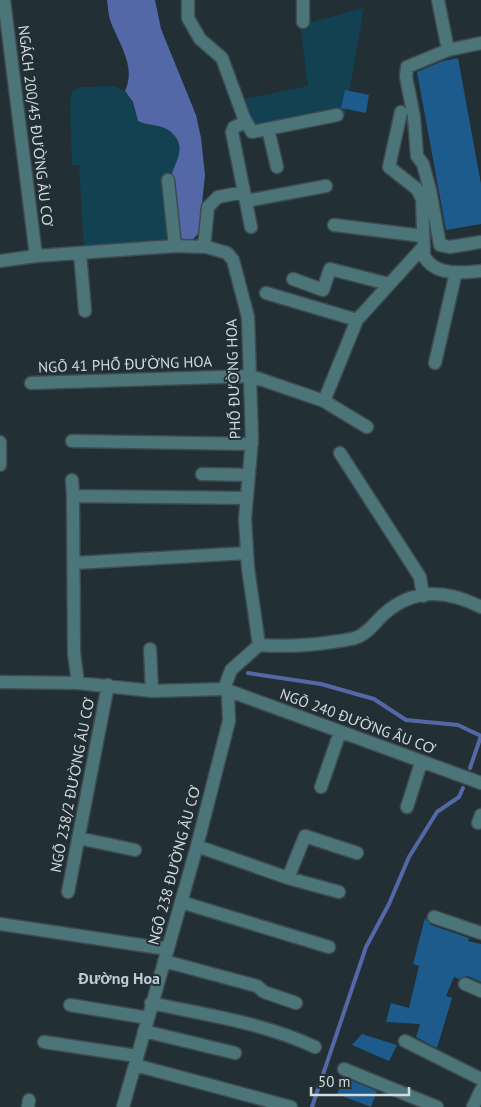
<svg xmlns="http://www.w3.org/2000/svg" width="481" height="1107" viewBox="0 0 481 1107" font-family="'PT Sans',sans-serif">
<rect width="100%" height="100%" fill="#222f34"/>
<path fill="#124152" d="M364,8L345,115L254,135L244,99L308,86L300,25Z
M114,86C132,94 133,102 138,121C150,127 163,123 173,134C188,149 173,164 171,178C169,192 177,224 178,240L84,248L79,165H72L70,105L72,91L81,87Z"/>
<path fill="#5468a7" d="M107,0H155L161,29L196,115L201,138L205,175L199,233L193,239L178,240C177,224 169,192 171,178C173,164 188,149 173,134C163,123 150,127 138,121L133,102L125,91C137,67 118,42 110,20C108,13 108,6 107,0Z"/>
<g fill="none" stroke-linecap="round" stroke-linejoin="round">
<path stroke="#5468a7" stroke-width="4" d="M248,673L321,684L374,699L406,720L458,725L481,736L470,768
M312,1107L366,947L389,904L409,857L437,812L459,797L463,788"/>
</g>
<path fill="#1e5b8d" d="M458,58L481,184V224L446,230L417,72L443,61Z
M345,90L369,95L366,113L341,108Z
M425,918L431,925L469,938L468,941L481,944V982L468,976L459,979L454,977L446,996L452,998L437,1048L416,1037L420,1024L386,1022L391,1003L409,1008L419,966L413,964Z
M362,1034L397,1045L389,1061L352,1045Z
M345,1078L377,1091L371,1107L337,1094Z"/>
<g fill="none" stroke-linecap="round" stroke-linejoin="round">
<defs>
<path id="minor" d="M4,0L36,256
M188,0V18L200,39L222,58L244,118L242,124L234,127L232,132L251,227
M303,0V22
M438,0L448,50L481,43
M448,50L407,67L406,77L414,117L417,156L423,164L430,190L440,245L450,247L481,242
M401,112L389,167L417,189L422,199L424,256C435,276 461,273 481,271
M244,118L252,132L337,115
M268,129L277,167
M168,180L175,246
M246,201L326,186
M334,225L423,236
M204,247L208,207L218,197L244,192
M80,253L85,311
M0,261L36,256L175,246L207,247L227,253L233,260L248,317L252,439L245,519L248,568L259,645
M293,279L323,290L330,269L389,284
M266,293L357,320
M435,363L456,272
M31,383L251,376L324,401L367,427
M324,401L357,320L424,246
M72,441L252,444
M340,453L420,577L423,596
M0,465V442
M202,474L249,475
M72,480L73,496
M74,563L247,553
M150,649L152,691
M0,682L78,683L152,691L224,689L481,783
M78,683L74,653L73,496L247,498
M321,787L340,732
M407,807L421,763
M478,823L481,815
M78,838L135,850
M197,846L288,878L339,892
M288,878L305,836L357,853
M68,892L108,685
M181,902L329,947
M434,917L481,933
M0,924L167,949
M164,961L257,986L264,992L296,1003
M465,984L481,991
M151,1003C206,1015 264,1023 315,1047
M70,1005L148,1018
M144,1031L235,1053
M405,1041L481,1079
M44,1042L137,1056
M135,1065L291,1107
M344,1069L437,1107
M28,1107L29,1100
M123,1107L197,846L229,721L228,694L224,689L231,670L259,645C286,647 305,646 332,642C339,641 348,640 355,638C368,634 375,622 384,614C415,587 447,590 481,607
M473,1107L481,1090"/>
</defs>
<use href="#minor" stroke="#3e4b4f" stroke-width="15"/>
<use href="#minor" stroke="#4c7579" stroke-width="12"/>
</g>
<g text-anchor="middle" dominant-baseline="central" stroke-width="4" stroke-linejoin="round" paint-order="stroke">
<g font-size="15" fill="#d2dbde" stroke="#222f34">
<text transform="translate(36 126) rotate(83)">NGÁCH 200/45 ĐƯỜNG ÂU CƠ</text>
<text transform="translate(125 364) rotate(-2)">NGÕ 41 PHỐ ĐƯỜNG HOA</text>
<text transform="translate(233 379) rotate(-92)">PHỐ ĐƯỜNG HOA</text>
<text transform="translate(358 721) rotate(20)">NGÕ 240 ĐƯỜNG ÂU CƠ</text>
<text transform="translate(72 785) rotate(-79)">NGÕ 238/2 ĐƯỜNG ÂU CƠ</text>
<text transform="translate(174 865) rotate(-75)">NGÕ 238 ĐƯỜNG ÂU CƠ</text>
</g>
<g font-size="16" font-weight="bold" fill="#bcccd3" stroke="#222f34">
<text x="119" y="978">Đường Hoa</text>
</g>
</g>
<path d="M311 1087v8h98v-8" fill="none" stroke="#d2dbde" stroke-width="2.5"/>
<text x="318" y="1087" font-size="15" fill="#d2dbde" stroke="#222f34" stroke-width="4" paint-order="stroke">50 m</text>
</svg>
